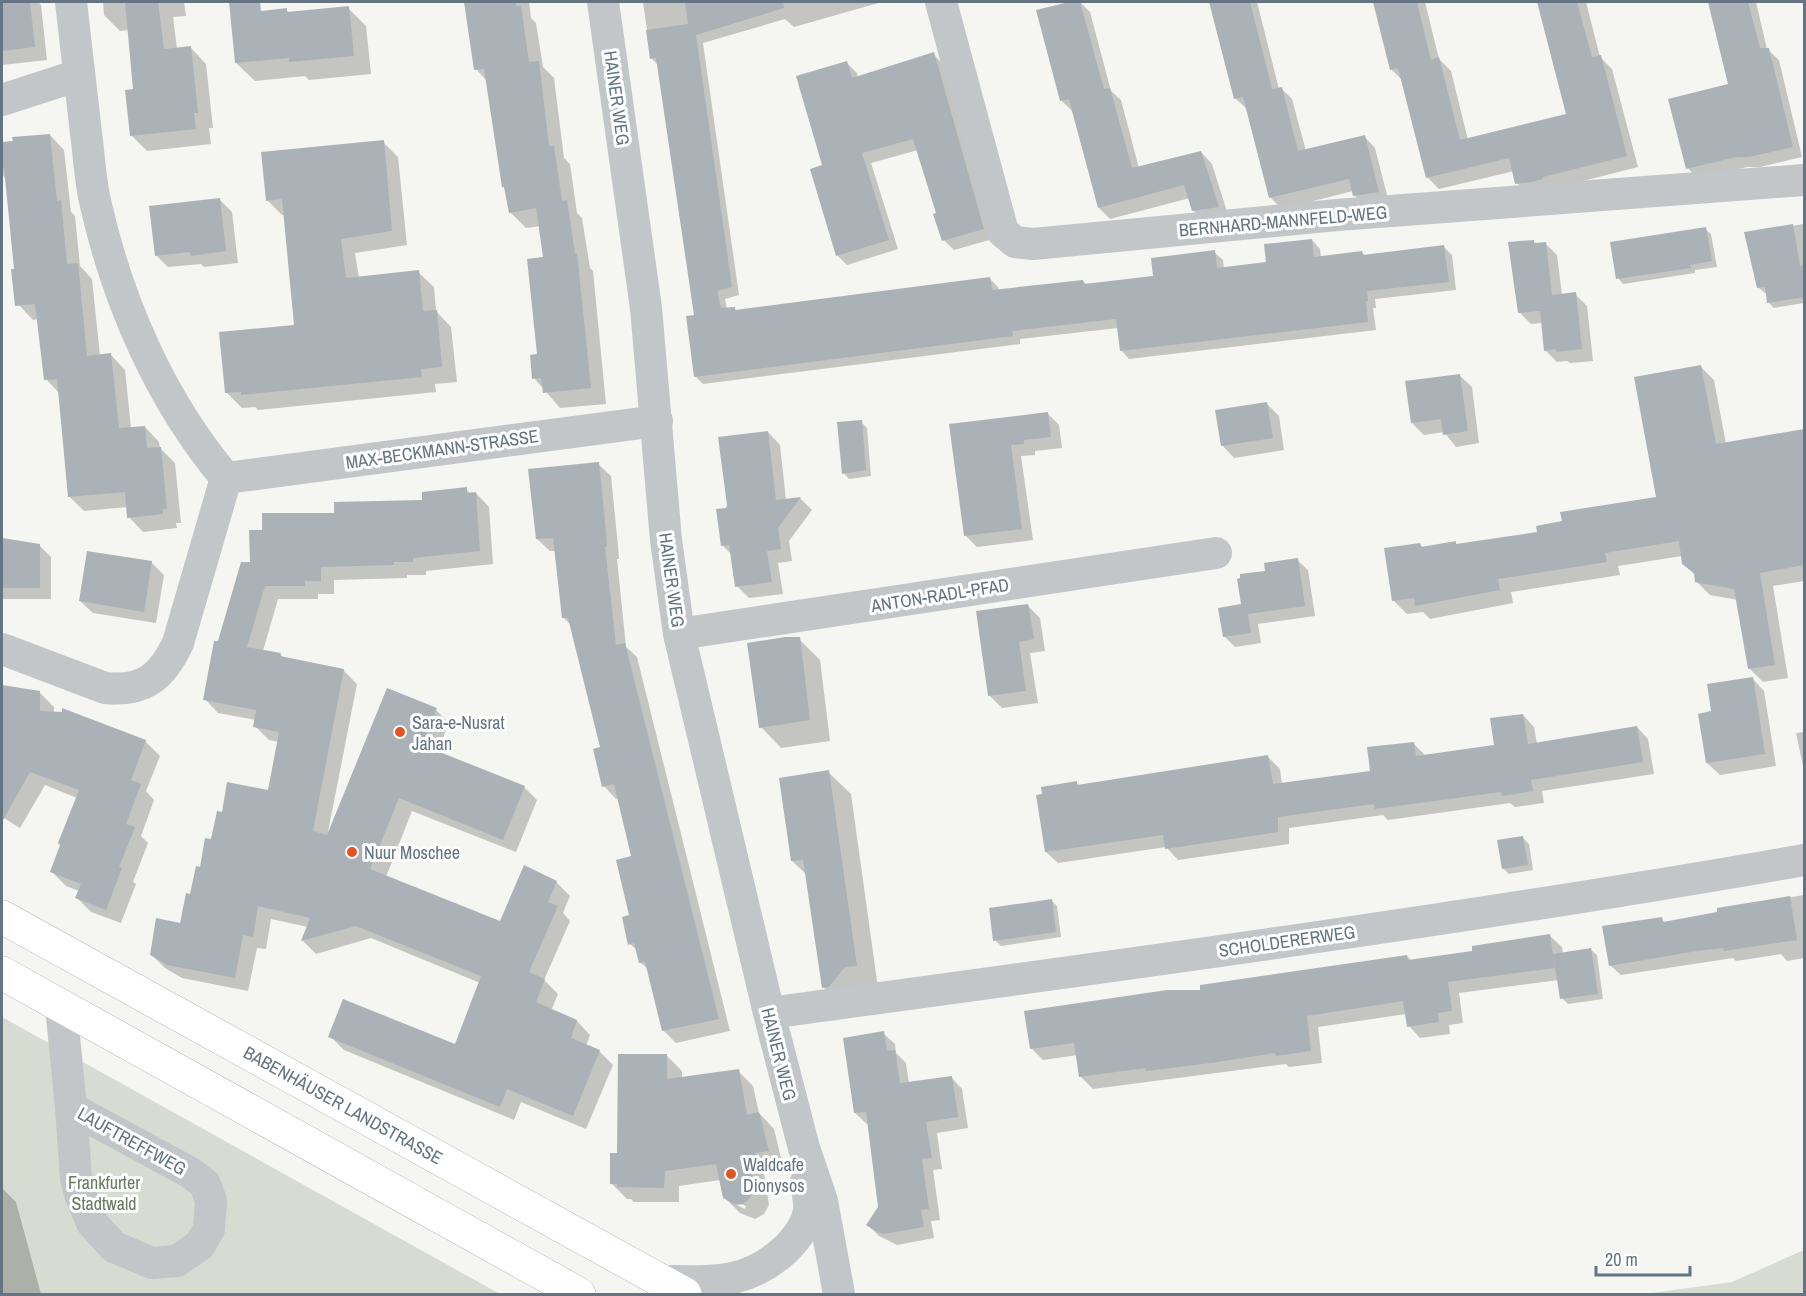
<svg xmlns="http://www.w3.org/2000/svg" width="1806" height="1296" viewBox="0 0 1806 1296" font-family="'Archivo Narrow',sans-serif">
<rect width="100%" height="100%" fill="#f5f5f1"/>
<path fill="#d6dcd2" d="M2,1017L500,1294H2Z
M1804,1250V1294H1645L1732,1282Z"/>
<path fill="#0003" fill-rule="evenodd" d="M2,2H38L41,5L47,60L2,65Z
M103,2H184L186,16L173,17L177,49L191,48L206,64L213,128H209L211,144L147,151L131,135L135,91L130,30L120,31L104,15Z
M465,2H529L531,18L536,23L543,67L554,78L564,158L570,164L577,213L582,218L590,268L593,271L606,404L560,408L534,378L539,355L545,258L540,226L526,228L510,212L487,81L476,69Z
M643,2H882L794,27L785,19L703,43L739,295L725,299L727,309L734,308L737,311L990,279L998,287L999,291L1083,281L1087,285L1155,277L1214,252L1223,260L1224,269L1268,264L1312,240L1320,249L1321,257L1362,253L1366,256L1443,246L1452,255L1456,290L1375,299L1376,308H1373L1376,330L1129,359L1121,350L1118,328L1020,339V344L703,384L695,376L696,316L659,66L651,58Z
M1074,2H1080L1090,12L1111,91L1121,100L1139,168L1201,152L1212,164L1229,218L1205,221L1193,210L1190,198L1110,219L1099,208L1072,111L1061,100L1038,11Z
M1210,2H1257L1279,89L1281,88L1292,99L1306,151L1364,136L1375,148L1389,203L1366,206L1354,195L1353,191L1282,209L1271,198L1247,109L1235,98Z
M1375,2H1425L1439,59L1451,71L1468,140L1568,115L1539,2H1586L1600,57L1612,69L1638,167L1528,195L1517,183L1514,171L1439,189L1427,177L1403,81L1391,69Z
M1709,2H1756L1767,49L1779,60L1802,157L1760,167H1747L1698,179L1688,168L1730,85Z
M348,8L366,26L371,74L309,80L305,76L255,81L236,63L286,10L290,13Z
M933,54L943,64L993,239L954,250L944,240L938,214L918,150L871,163L898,249L847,265L837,255L824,166L847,63L857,73L858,77Z
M50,135L64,150L71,212L75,216L80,266L92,279L100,356L111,355L125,370L131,428L145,427L159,442L160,448L175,463L181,523H176L177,528L143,532L129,517L128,507L84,511L69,496L60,394L46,379L38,319L33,320L19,305L6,179L2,174V143Z
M383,142L398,157L407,245L355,253L359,278L418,272L434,287L436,311L451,327L457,382L435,384L436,392L258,410L255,407L242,408L227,393L296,326L285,215H282L267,200Z
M219,199L232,212L238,263L204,267L201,264L168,267L156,255Z
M1804,224V303L1774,308L1768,302L1767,293H1765L1759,288L1746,233Z
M1705,229L1711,234L1717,267L1695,270V273L1623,284L1618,278Z
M1533,241L1537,245L1545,243L1557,255L1562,295L1575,294L1587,306L1593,361L1570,363L1567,361L1557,362L1545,350L1542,323L1531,324L1519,312Z
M1700,366L1714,380L1726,444L1804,431V581L1773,586L1788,678L1763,682L1749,668L1738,600L1710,595L1696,581L1695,575L1684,564L1682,556L1618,566L1620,575L1511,592L1513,603L1430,619L1423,612L1407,614L1394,601L1420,544L1423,548L1455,543L1457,545L1538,533L1564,523L1658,498Z
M1459,375L1472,387L1479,443L1456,447L1444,432L1424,435L1412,423Z
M1267,404L1279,416L1284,450L1234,458L1222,445Z
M1048,414L1059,425L1062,448L1035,451V455L1021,456L1033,540L977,547L965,535L951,426Z
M861,422L867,428L871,476L849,479L844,473Z
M768,432L780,445L786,500L800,498L812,510L789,541L792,561L778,563L783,594L749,598L737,586L732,555L723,546L728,509Z
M598,464L611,476L618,546L619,559H617L626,647L637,657L730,1031L676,1043L663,1030L649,970L640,962L638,951L630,944L633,857L619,798L616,799L604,786L601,749L571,625L564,618L556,551H550L537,539Z
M466,489L471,494L476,493L489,507L493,564L426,571V575H407V578L334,580V594H318V599H278L263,651L280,654L285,659L343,670L357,684L328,832L436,710L449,723L437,752L524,787L537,800L516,852L412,811L386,877L501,923L556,882L570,896L563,913L570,921L544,980L558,994L551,1011L577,1021L590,1035L586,1046L599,1051L613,1065L586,1129L521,1102L514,1120L344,1050L330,1036L456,1046L480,983L371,938L316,954L303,941L308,927L271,919L266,949L257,948L248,991L182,978L165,968L152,955L181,925L223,813L269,792L279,742L269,740L255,726L256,720L218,713L205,699L219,643L264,531L335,514L424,502Z
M2,538L39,545L51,557V599H2Z
M1297,560L1308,570L1315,616L1258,624L1261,643L1235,647L1224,636L1267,572Z
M151,562L164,575L156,623L93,613L80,601Z
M1028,606L1040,618L1045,651L1030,653L1038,703L1002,708L989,695Z
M799,639L820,660L830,741L781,748L761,727Z
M1752,678L1764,691L1776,766L1720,775L1707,763L1712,713Z
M2,685L5,687L39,692L54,707V713L145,741L160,756L146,791L154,800L141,836L148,843L133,882L136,884L121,923L91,912L77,898L79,891L66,886L52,872L77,798L45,785L20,828L2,817Z
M1523,715L1534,727L1537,744L1637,727L1648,739L1654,774L1542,791L1544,803L1515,807L1510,803L1388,820L1383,815L1289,828V844L1178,860L1166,847L1058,863L1046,852L1076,783L1080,786L1268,757L1280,769L1282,785L1372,772L1413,743L1425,755L1496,747Z
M1804,732V771L1796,733Z
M828,772L851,794L878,988L846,1009L823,987L807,875L792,861Z
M1523,838L1529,844L1533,870L1509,874L1503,868Z
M1804,895V958L1787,961L1781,954L1736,961L1733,958L1621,975L1610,965L1661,919L1666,923L1719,914L1718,909Z
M1052,901L1057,906L1061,937L1001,946L995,940Z
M1550,936L1562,947L1563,954L1591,950L1597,955L1603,999L1568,1004L1562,998L1559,980L1459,993L1463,1023L1449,1025L1450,1034L1420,1038L1409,1026L1406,1014L1318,1027L1322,1063L1289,1067L1286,1064L1093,1089L1081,1077L1078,1055L1043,1060L1031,1048L1202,992L1407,956L1412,961L1474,952Z
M883,1033L895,1044L896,1053L906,1063L909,1084L951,1077L962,1089L968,1128L937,1133L942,1169L933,1170L940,1220L931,1221L934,1238L897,1245L879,1236L868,1225L879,1208L869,1124H867L855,1113Z
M667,1056L682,1071V1079L738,1071L753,1086L759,1113L774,1129L783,1166L770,1168V1173L764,1174L769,1205L764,1214L755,1219L740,1213L724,1197L720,1180L679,1186V1202H634L631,1199H627L611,1183L619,1154ZM735,1201L746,1206L745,1209L735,1204Z
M2,1188L16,1202L41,1294H2Z"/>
<path fill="#abb2b7" d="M2,2H30L35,47L2,51Z
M125,2H158L164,49L191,46L198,113H194L196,129L130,136L125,90L133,89Z
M229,2H260L261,11L287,8V12L349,6L354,56L289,62V58L235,63Z
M464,2H516V6H521L529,62L539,61L549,146H554L562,201L567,200L575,254L577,253L591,388L543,393L541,378L532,379L530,355L537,354L527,259L543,257L536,208L509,213L504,187H502L484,69L474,70Z
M685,2H783L784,8L696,35L732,287L717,291L721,308L735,307V310L990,277L992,290L1083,280L1084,284L1153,276L1151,258L1215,250L1217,268L1266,262L1264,244L1312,239L1314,257L1362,251L1363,255L1444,245L1449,282L1367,291L1368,301H1366L1368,322L1120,351L1116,319L1012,331L1013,336L694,377L686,316L694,315L656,58L650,59L646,30L688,24Z
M1069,2H1080L1104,89L1110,88L1132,168L1201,151L1219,207L1192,211L1184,185L1098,208L1069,99L1060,101L1036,10Z
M1209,2H1250L1272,89L1282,87L1298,151L1365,135L1379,192L1353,196L1349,179L1269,198L1243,97L1234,99Z
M1373,2H1417L1431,60L1439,57L1460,140L1566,114L1537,2H1577L1592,57L1601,55L1627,156L1543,177V179L1532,182L1515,184L1509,158L1426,178L1398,68L1390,70Z
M1708,2H1748L1760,48H1769L1793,147L1749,157H1736L1686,169L1668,99L1728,84Z
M934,52L984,229L942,241L933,214L936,213L913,139L862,153L889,240L836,256L810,169L822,165L796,76L847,61L852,78Z
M50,134L57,201L61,200L67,264L78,263L87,356L111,353L119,428L145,426L147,448L161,447L167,509H163V514L127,518L125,492L68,497L57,379L44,380L35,304L15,306L11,269H14L4,168H2V142L13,141L12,137Z
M384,140L392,231L341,239L346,278L419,270L423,311L437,310L442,367L421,369L422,377L241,395V392L225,393L219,332L294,325L282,199L266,201L261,152Z
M220,198L226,251L191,256L190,252L155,256L149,206Z
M1793,224L1800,266L1804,265V297L1767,303L1765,287L1757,288L1744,232Z
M1706,227L1712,261L1690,265L1691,268L1616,279L1610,242Z
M1534,240V243L1546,242L1552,295L1576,292L1582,349L1556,352V349L1544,351L1540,311L1518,313L1508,242Z
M1701,365L1716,444L1804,429V565L1760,573L1775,665L1748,669L1734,589L1695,582L1694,573L1682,564L1679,541L1605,553L1607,562L1498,579L1500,590L1415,606L1414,598L1392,601L1384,548L1420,543L1421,547L1456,541V544L1537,532L1536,526L1562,521L1560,512L1656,497L1634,377Z
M1460,374L1468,431L1443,435L1441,419L1411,423L1405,381Z
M1267,402L1273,438L1221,446L1215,410Z
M1048,412L1051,437L1024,440V444L1011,445L1022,529L964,536L949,424Z
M862,420L866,470L842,474L837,422Z
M768,431L776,500L801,497L778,528L781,549L767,551L772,582L735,587L729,545L721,546L716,509L726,508L727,505L718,437Z
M599,462L606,532L607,547H605L616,645L625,643L719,1019L662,1031L645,962L639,963L634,943L628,945L622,917L629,915L616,860L631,856L614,784L602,787L593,749L600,747L568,618H562L553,538L536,539L528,469Z
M467,487V493L476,492L480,551L413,558V562H394V565L321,567V581H305V586H265L247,647L281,653L280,656L344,669L313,831L327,835L387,688L437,708L422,745L525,786L503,840L399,798L370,869L500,921L524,865L557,881L548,902L558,906L529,972L545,979L536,1002L577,1020L571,1038L600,1050L573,1116L507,1089L500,1107L328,1037L343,999L455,1044L481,976L356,926L301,941L310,918L258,906L253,937L243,935L235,978L167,965L150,955L156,918L180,923L186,893L190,894L196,866L200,867L205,838L211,839L217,811L222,812L227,782L268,790L279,732L253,727L256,710L203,700L214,641H218L241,562H250L249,530H262V513H334V502L422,500V492Z
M2,538L40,544V588H2Z
M87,551L152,561L144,612L79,601Z
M1298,558L1305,606L1248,614L1251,633L1223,637L1218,608L1241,604L1237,579L1240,578V574L1265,571L1264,563Z
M1028,604L1034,639L1019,642L1026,691L988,696L976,611Z
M785,637H800L810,720L759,728L747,643Z
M1753,677L1765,754L1706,763L1698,714L1711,711L1707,684Z
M2,685L40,691V711L62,712V708L146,740L131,780L141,784L126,824L135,827L119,867L122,868L106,910L75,898L81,884L50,872L60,845L58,843L79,790L30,772L2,822Z
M1523,714L1528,744L1637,726L1643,762L1531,780L1533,791L1502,796L1501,792L1375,809L1374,804L1278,817V832L1165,849L1163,835L1045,852L1036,795L1042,794L1041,787L1077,781V785L1268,755L1273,784L1370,771L1367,747L1414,742L1416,756L1494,745L1490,718Z
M829,770L857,966L845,967L829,987L822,988L803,860L791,861L779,778Z
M1523,836L1528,865L1502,869L1497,840Z
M1790,896L1797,940L1724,951L1723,948L1697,951L1609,966L1602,926L1662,917L1663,922L1717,912V908Z
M1052,899L1056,932L993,941L989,908Z
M1550,934L1555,968L1448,982L1452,1011L1438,1013L1439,1022L1407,1027L1403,1001L1307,1016L1311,1051L1276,1056L1275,1053L1211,1063L1146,1071L1145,1068L1079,1077L1074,1043L1030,1049L1024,1011L1167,990H1200V985L1407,955L1408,960L1472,951V946Z
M1591,948L1598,994L1560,999L1553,954Z
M884,1031L887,1051L895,1050L900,1083L952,1076L958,1117L926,1122L932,1158L922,1159L929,1209L921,1210L924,1227L884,1234L877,1232L866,1225L878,1207L866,1112L854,1113L843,1038Z
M618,1054H667V1079L739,1069L747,1115L759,1112L769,1151L755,1153L756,1158L750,1159L754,1189L749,1199L743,1204L736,1205L723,1198L716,1164L665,1171L664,1188L617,1187V1184H610V1153H617Z"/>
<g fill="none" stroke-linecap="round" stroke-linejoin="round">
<defs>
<path id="major" d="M2,917L685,1294
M2,973L579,1294"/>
</defs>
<use href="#major" stroke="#b5b9bd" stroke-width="34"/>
<path stroke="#c2c6c9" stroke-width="32" d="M71,2C76,45 81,89 86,133C89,155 90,179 95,201C117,300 160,400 226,478L657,421
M603,2L646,308L666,540L679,634L769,1013L804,1148L822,1201L839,1294
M941,2L1003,232L1015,242L1033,244L1337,215L1804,180
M2,100L79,75
M679,634L1216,553
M2,649L105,688C144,692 162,677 178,643L226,478
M61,1006L71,1108
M769,1013C1115,966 1461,920 1804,860
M71,1108L189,1172L205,1184L211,1201L209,1229L200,1245L177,1261L152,1263L114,1247L92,1223L80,1194L76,1179Z
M661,1281C712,1281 746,1286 786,1249C796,1239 807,1225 809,1210C810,1201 807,1191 806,1182"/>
<use href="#major" stroke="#fff" stroke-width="33"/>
</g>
<g fill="#e45322" stroke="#fff" stroke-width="2">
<circle cx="400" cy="732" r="6"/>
<circle cx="352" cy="852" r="6"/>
<circle cx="731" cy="1174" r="6"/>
</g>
<g text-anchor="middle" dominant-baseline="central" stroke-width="6" stroke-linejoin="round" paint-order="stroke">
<g font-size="18" fill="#647482" stroke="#fff">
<text transform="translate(617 98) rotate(82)">HAINER WEG</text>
<text transform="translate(1283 221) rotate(-5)">BERNHARD-MANNFELD-WEG</text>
<text transform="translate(442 449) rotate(-8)">MAX-BECKMANN-STRASSE</text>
<text transform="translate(672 580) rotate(82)">HAINER WEG</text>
<text transform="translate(940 595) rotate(-9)">ANTON-RADL-PFAD</text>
<text transform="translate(1287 941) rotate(-8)">SCHOLDERERWEG</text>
<text transform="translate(779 1054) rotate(76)">HAINER WEG</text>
<text transform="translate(343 1105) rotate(29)">BABENHÄUSER LANDSTRASSE</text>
<text transform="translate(132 1141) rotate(29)">LAUFTREFFWEG</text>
</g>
<g font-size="18" fill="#647482" stroke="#fff" text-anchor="start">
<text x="412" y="722">Sara-e-Nusrat<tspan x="412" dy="21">Jahan</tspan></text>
<text x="364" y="852">Nuur Moschee</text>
<text x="743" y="1164">Waldcafe<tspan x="743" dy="21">Dionysos</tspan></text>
</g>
<g font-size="18" fill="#677a62" stroke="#fff">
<text x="104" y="1182">Frankfurter<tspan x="104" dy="21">Stadtwald</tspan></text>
</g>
</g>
<rect width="1806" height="1296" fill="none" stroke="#647482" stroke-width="6"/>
<path d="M1596 1266v9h94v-9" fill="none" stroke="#647482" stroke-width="3"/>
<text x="1605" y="1266" font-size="18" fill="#647482" stroke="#ffffff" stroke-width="4.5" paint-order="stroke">20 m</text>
</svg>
